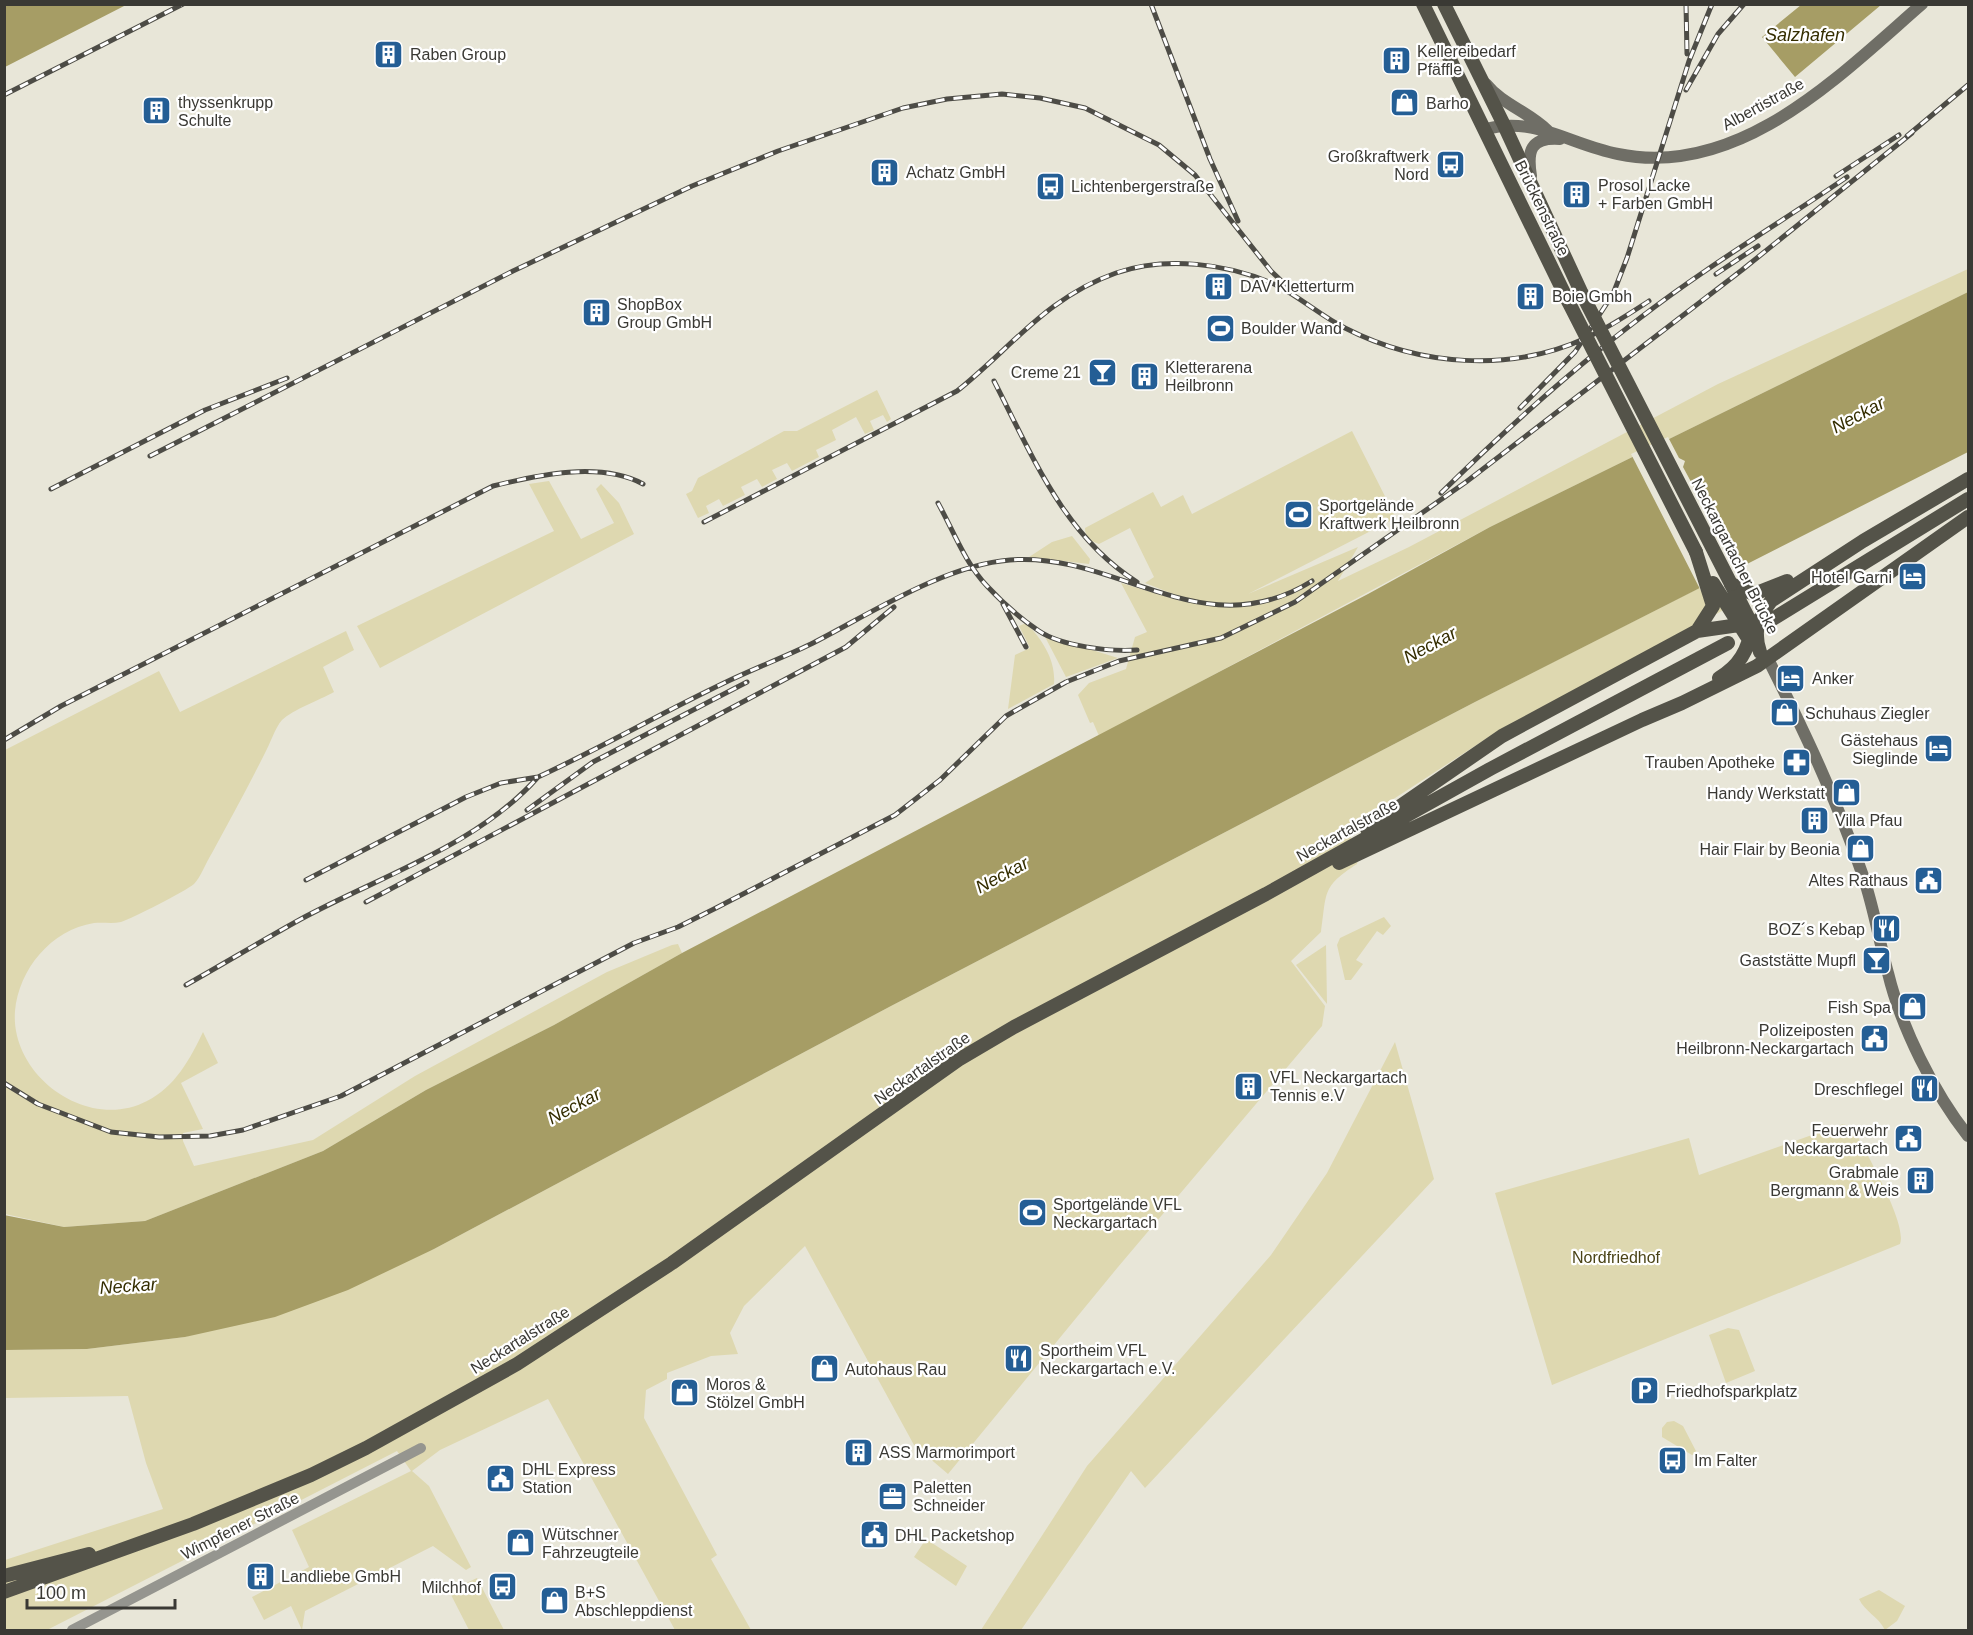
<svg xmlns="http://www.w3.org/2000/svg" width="1973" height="1635" viewBox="0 0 1973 1635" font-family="Arial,sans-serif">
<rect width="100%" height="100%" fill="#e8e6d8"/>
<path fill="#ded8b0" d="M1968,269V292L1490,527L1099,736L1093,722L1090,723L1078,695L1089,683L1126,669L1135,637L1147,632L1121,583L1181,601L1183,598L1145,583L1154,577L1130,528L1099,544C1090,541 1085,537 1085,528L1153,492L1161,507L1183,495L1192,514L1352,431L1396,518L1248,594L1358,547L1338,581L1409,547L1718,384Z
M877,390L891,419L887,422L883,415L870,421L874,430L865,434L856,417L832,430L836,440L816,450L819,457L792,471L787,463L772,470L777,479L762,487L757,479L741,487L745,495L723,506L719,499L706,506L709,513L698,518L686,494L692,491L698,478L784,431H797Z
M549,481L581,539L614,523L596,489L601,484L619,503L634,534L380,668L357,626L554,531L529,484Z
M1072,536L1090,559L1089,564L1029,557L1052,542Z
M1717,579L1733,605L1501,729L1346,830L1360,853L1357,864C1321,887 1327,893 1321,932L1291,961L1325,1006L1322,1026L1118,1267L948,1474L914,1445L805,1246L744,1306L730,1333L738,1354L711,1356L667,1373V1379L646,1390L644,1418L717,1555L711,1559L751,1630H675L548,1399L440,1450L412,1471L429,1486L471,1567L466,1570L433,1546L305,1611L302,1630L291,1606L264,1620L252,1597L309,1567L292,1530L411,1471L397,1451L47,1630H5V1560L163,1509L146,1463L128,1396L5,1398L4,1350L87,1349L185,1337L434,1249L891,1006L1475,702Z
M1026,623C1043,640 1056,661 1054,684L1008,709L1015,655L1030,648L1019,626Z
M346,631L354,650L323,667L334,692C320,700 292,710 282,720C275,728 270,744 265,753C248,787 230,820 212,853C206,862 201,877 194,884C184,892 133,918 121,922C112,924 103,922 94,923C51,930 19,969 15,1011C10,1076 88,1132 147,1101C175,1087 190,1059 203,1032L218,1063L181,1083L203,1129L183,1133V1141L194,1166L313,1140L415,1076L607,972L672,945L678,944L682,953L554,1025L426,1090L323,1151L145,1221L64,1227L5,1214V750L159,671L180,712Z
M1044,635L1118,658L1066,677Z
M1384,917L1391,926L1383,935L1377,931L1356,960L1363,964L1351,980H1345L1337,945L1340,938Z
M1326,945L1327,1004L1296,965Z
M1395,1042L1434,1179L1145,1488L1131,1471L1021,1630H981L1087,1466L1271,1255L1327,1173Z
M1843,1124L1853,1128C1864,1149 1908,1224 1900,1244L1552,1385L1495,1193L1689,1138L1699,1175Z
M1728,1328L1739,1330L1755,1371L1726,1383L1709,1335Z
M1674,1421L1683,1426L1697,1453L1692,1455L1662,1437V1428L1667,1422Z
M926,1539L967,1566L956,1586L914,1557Z
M477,1578L504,1630H469L449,1591Z
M1879,1590L1905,1606L1897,1621L1885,1630C1878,1616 1865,1612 1859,1599Z"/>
<path fill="#a69d65" d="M5,4H126V5L5,67Z
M1801,5V4L1881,5L1795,77L1762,37Z
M1968,292V452L1475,702L891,1006L434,1249L348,1290L275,1317L185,1337L87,1349L5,1350L4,1215L64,1227L145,1221L323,1151L426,1090L554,1025L682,953L1368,594L1490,527Z"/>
<path fill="#e8e6d8" d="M1668,437L1679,458L1685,461L1683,467L1709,515L1714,517L1712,522L1739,571L1701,591L1631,454Z"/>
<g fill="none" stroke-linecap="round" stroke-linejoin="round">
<path stroke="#95958f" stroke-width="10" d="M72,1630L421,1448"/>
<path stroke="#6f6e66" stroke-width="12" d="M1486,84C1502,104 1529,112 1548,131
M1486,129C1535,116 1571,145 1618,154C1739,179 1839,76 1922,4
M1531,176C1527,151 1530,137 1560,139
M1768,659C1804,731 1837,800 1863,876C1874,908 1879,941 1888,973C1901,1027 1934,1093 1968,1136"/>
<path stroke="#545349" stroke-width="14" d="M1423,4L1568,301
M1444,4L1504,125L1582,294
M1713,583L1751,643
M1731,584L1754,594L1787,581
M1731,584L1757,635
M1771,620L1968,499
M1697,631L1746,624
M1760,652C1753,631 1758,618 1771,601L1863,541L1968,479
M1719,678C1738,667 1749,650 1751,628
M1367,829L1502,736L1697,631L1713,606L1696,552
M1339,863L1642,720L1682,703L1757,666L1968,517
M4,1576L89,1554
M4,1592L193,1524L311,1475L366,1448L517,1364L672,1263L958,1060L1014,1027L1266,894L1492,768L1728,643"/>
<defs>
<path id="rail" d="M1151,4L1210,159L1238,221
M1686,4L1687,54
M1686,90L1718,34L1744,4
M4,95L183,4
M1907,136L1968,85
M1836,176L1899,135
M1716,274L1758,246
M994,381C1032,455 1064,536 1137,582
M1520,408L1575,352L1613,294L1627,258L1689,61L1712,4
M150,456L513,271L692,186L778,151L903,108L947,99L1002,94L1040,98L1085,108L1159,145L1195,175L1271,271L1289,288
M51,489L205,410L287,378
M1441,493C1504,431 1570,371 1640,318C1706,267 1778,224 1847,177
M938,503C953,530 965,563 987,586C1001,601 1021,619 1039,631C1061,646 1110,652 1137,650
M704,522L957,391C1011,348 1047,297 1116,273C1165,256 1228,263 1276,285C1300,297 1321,316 1345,328C1419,366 1510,373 1586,338C1608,328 1629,314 1649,301
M1003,604L1026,647
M4,740L61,706L493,486C538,475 600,461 643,484
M527,810L593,762L747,682
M306,880L466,797L501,783L538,777
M366,902L846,647L894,607
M186,985C225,963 263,940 301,919C380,876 477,846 538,777C601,748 661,713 724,683C753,669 782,658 811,644C870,614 944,565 1010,560C1117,551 1203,649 1312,581
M4,1083L38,1104L111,1132L159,1137L210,1136L243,1130L341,1096L634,943L678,927L716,908L895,815L940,780L1006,716L1066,682L1119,661L1221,638L1295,602L1466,482L1742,270L1912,133"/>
</defs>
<use href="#rail" stroke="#4d4c46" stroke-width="5"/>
<use href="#rail" stroke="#fff" stroke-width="3" stroke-dasharray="9" stroke-linecap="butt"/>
<path stroke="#545349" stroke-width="14" d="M1582,294L1731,584
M1568,301L1696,552"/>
</g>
<defs>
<symbol id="building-square" viewBox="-11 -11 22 22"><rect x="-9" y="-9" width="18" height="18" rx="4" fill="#245e95" stroke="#fff"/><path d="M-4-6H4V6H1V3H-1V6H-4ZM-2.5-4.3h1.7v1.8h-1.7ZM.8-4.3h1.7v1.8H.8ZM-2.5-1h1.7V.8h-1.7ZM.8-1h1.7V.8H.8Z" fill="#fff"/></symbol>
<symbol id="shop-square" viewBox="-11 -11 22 22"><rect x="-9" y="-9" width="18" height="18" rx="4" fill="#245e95" stroke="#fff"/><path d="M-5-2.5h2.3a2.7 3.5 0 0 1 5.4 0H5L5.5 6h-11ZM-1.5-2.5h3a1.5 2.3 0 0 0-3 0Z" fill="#fff"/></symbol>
<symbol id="bus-square" viewBox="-11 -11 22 22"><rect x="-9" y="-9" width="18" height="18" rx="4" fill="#245e95" stroke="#fff"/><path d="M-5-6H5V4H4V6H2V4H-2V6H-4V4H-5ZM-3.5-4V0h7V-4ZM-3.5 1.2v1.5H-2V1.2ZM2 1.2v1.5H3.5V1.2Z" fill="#fff"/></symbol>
<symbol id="stadium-square" viewBox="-11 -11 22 22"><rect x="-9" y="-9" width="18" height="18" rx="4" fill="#245e95" stroke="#fff"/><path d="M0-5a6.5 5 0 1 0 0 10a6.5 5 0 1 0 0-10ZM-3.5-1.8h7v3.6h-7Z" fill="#fff"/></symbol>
<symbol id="bar-square" viewBox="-11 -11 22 22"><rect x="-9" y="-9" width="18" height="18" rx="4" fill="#245e95" stroke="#fff"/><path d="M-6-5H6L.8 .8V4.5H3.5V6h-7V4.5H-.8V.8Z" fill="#fff"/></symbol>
<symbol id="hotel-square" viewBox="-11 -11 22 22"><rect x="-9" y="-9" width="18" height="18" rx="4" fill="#245e95" stroke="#fff"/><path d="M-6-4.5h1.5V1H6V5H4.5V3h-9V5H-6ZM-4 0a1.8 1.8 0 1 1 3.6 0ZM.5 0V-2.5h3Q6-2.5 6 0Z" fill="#fff"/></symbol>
<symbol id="pharmacy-square" viewBox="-11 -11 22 22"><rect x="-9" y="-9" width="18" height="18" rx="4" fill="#245e95" stroke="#fff"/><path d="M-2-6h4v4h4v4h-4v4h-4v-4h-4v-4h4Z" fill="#fff"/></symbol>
<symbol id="civic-square" viewBox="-11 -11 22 22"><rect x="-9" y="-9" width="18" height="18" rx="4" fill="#245e95" stroke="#fff"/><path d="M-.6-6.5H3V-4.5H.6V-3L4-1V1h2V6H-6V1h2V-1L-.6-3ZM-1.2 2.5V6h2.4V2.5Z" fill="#fff"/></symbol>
<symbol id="restaurant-square" viewBox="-11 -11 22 22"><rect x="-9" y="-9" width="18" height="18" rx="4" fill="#245e95" stroke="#fff"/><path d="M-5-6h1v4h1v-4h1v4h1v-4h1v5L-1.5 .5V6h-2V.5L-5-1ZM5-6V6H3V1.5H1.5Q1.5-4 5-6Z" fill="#fff"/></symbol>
<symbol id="parking-square" viewBox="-11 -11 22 22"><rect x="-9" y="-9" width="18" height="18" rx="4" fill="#245e95" stroke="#fff"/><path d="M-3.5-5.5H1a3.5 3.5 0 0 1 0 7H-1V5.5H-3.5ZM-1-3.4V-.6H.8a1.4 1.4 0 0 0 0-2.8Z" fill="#fff"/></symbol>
<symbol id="office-square" viewBox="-11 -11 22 22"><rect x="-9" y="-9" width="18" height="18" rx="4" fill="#245e95" stroke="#fff"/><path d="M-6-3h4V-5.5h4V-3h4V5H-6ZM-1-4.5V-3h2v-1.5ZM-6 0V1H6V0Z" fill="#fff"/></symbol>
</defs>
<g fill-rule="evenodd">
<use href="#building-square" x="372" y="38" width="33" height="33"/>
<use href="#building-square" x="1380" y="44" width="33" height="33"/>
<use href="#shop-square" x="1388" y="86" width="33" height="33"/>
<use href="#building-square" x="140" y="94" width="33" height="33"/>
<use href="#bus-square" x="1434" y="148" width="33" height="33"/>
<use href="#building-square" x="868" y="156" width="33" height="33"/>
<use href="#bus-square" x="1034" y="170" width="33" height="33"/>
<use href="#building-square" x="1560" y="178" width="33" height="33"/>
<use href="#building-square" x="1202" y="270" width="33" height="33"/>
<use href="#building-square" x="1514" y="280" width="33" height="33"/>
<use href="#building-square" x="580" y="296" width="33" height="33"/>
<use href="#stadium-square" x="1204" y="312" width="33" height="33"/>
<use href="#bar-square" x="1086" y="356" width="33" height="33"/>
<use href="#building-square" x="1128" y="360" width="33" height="33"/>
<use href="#stadium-square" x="1282" y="498" width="33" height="33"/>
<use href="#hotel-square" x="1896" y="560" width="33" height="33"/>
<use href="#hotel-square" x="1774" y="662" width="33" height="33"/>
<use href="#shop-square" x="1768" y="696" width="33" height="33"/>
<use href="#hotel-square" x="1922" y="732" width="33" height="33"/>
<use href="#pharmacy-square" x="1780" y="746" width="33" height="33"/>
<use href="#shop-square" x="1830" y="776" width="33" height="33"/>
<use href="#building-square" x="1798" y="804" width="33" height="33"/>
<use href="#shop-square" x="1844" y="832" width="33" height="33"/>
<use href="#civic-square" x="1912" y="864" width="33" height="33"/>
<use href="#restaurant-square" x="1870" y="912" width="33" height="33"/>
<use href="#bar-square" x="1860" y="944" width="33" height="33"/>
<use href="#shop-square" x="1896" y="990" width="33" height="33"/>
<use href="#civic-square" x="1858" y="1022" width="33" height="33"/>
<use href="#building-square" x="1232" y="1070" width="33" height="33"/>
<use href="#restaurant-square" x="1908" y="1072" width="33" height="33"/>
<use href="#civic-square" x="1892" y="1122" width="33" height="33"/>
<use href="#building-square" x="1904" y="1164" width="33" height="33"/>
<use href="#stadium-square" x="1016" y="1196" width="33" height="33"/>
<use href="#restaurant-square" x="1002" y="1342" width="33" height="33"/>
<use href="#shop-square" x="808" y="1352" width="33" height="33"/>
<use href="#parking-square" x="1628" y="1374" width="33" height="33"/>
<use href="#shop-square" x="668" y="1376" width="33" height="33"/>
<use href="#building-square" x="842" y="1436" width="33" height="33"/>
<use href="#bus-square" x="1656" y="1444" width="33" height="33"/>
<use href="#civic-square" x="484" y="1462" width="33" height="33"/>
<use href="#office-square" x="876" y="1480" width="33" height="33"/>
<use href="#civic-square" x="858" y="1518" width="33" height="33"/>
<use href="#shop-square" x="504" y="1526" width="33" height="33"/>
<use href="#building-square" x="244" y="1560" width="33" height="33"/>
<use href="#bus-square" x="486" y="1570" width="33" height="33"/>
<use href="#shop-square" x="538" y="1584" width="33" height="33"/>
</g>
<g text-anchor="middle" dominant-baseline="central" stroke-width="4.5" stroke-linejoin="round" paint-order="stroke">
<g font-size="16" fill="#3a3934" stroke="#fff" text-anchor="start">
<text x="1417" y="51">Kellereibedarf<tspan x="1417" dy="18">Pfäffle</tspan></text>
<text x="410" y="54">Raben Group</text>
<text x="178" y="102">thyssenkrupp<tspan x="178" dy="18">Schulte</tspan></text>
<text x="1426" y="103">Barho</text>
<text x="1429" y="156" text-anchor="end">Großkraftwerk<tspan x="1429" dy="18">Nord</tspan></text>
<text x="906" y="172">Achatz GmbH</text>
<text x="1598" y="185">Prosol Lacke<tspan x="1598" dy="18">+ Farben GmbH</tspan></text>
<text x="1071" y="186">Lichtenbergerstraße</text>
<text x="1240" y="286">DAV Kletterturm</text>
<text x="1552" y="296">Boie Gmbh</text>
<text x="617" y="304">ShopBox<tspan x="617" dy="18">Group GmbH</tspan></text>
<text x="1241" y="328">Boulder Wand</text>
<text x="1165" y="367">Kletterarena<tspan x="1165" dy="18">Heilbronn</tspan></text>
<text x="1081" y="372" text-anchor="end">Creme 21</text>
<text x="1319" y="505">Sportgelände<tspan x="1319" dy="18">Kraftwerk Heilbronn</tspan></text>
<text x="1892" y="577" text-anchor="end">Hotel Garni</text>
<text x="1812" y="678">Anker</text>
<text x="1805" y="713">Schuhaus Ziegler</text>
<text x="1918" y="740" text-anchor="end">Gästehaus<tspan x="1918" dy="18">Sieglinde</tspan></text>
<text x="1775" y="762" text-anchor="end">Trauben Apotheke</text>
<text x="1825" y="793" text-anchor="end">Handy Werkstatt</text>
<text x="1835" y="820">Villa Pfau</text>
<text x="1840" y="849" text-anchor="end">Hair Flair by Beonia</text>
<text x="1908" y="880" text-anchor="end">Altes Rathaus</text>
<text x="1865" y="929" text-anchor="end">BOZ´s Kebap</text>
<text x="1856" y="960" text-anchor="end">Gaststätte Mupfl</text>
<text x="1891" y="1007" text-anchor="end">Fish Spa</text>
<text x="1854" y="1030" text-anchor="end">Polizeiposten<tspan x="1854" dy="18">Heilbronn-Neckargartach</tspan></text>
<text x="1270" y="1077">VFL Neckargartach<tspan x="1270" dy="18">Tennis e.V</tspan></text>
<text x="1903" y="1089" text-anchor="end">Dreschflegel</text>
<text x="1888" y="1130" text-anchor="end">Feuerwehr<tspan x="1888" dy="18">Neckargartach</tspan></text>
<text x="1899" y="1172" text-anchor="end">Grabmale<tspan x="1899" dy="18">Bergmann &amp; Weis</tspan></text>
<text x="1053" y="1204">Sportgelände VFL<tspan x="1053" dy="18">Neckargartach</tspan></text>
<text x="1040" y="1350">Sportheim VFL<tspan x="1040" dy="18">Neckargartach e.V.</tspan></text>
<text x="845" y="1369">Autohaus Rau</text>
<text x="706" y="1384">Moros &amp;<tspan x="706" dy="18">Stölzel GmbH</tspan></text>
<text x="1666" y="1391">Friedhofsparkplatz</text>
<text x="879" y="1452">ASS Marmorimport</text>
<text x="1694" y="1460">Im Falter</text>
<text x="522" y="1469">DHL Express<tspan x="522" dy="18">Station</tspan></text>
<text x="913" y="1487">Paletten<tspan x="913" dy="18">Schneider</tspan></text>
<text x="542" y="1534">Wütschner<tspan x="542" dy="18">Fahrzeugteile</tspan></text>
<text x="895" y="1535">DHL Packetshop</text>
<text x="281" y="1576">Landliebe GmbH</text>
<text x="481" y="1587" text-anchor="end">Milchhof</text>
<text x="575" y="1592">B+S<tspan x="575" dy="18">Abschleppdienst</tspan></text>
</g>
<g font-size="16" fill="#3a3934" stroke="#fff">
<text transform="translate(1763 104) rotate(-29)">Albertistraße</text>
<text transform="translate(1542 208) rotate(64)">Brückenstraße</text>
<text transform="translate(1735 556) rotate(63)">Neckargartacher Brücke</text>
<text transform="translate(1347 830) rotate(-29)">Neckartalstraße</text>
<text transform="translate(922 1068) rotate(-35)">Neckartalstraße</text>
<text transform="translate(520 1340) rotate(-32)">Neckartalstraße</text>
<text transform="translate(240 1526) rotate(-27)">Wimpfener Straße</text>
</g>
<g font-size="16" fill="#4a4316" stroke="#fff">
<text x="1616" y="1257">Nordfriedhof</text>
</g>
<g font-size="18" font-style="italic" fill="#342d00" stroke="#fff">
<text x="1805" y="35">Salzhafen</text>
<text transform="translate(1858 415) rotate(-28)">Neckar</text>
<text transform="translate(1430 645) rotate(-28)">Neckar</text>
<text transform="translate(1002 875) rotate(-28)">Neckar</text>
<text transform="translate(574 1106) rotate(-28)">Neckar</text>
<text transform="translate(128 1286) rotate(-4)">Neckar</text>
</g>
</g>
<rect width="1973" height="1635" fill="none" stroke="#3a3934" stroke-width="12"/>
<path d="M27 1599v9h148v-9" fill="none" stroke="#3a3934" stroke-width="3"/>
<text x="36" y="1599" font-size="18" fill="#3a3934" stroke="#ffffff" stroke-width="4.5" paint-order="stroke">100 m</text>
</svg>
